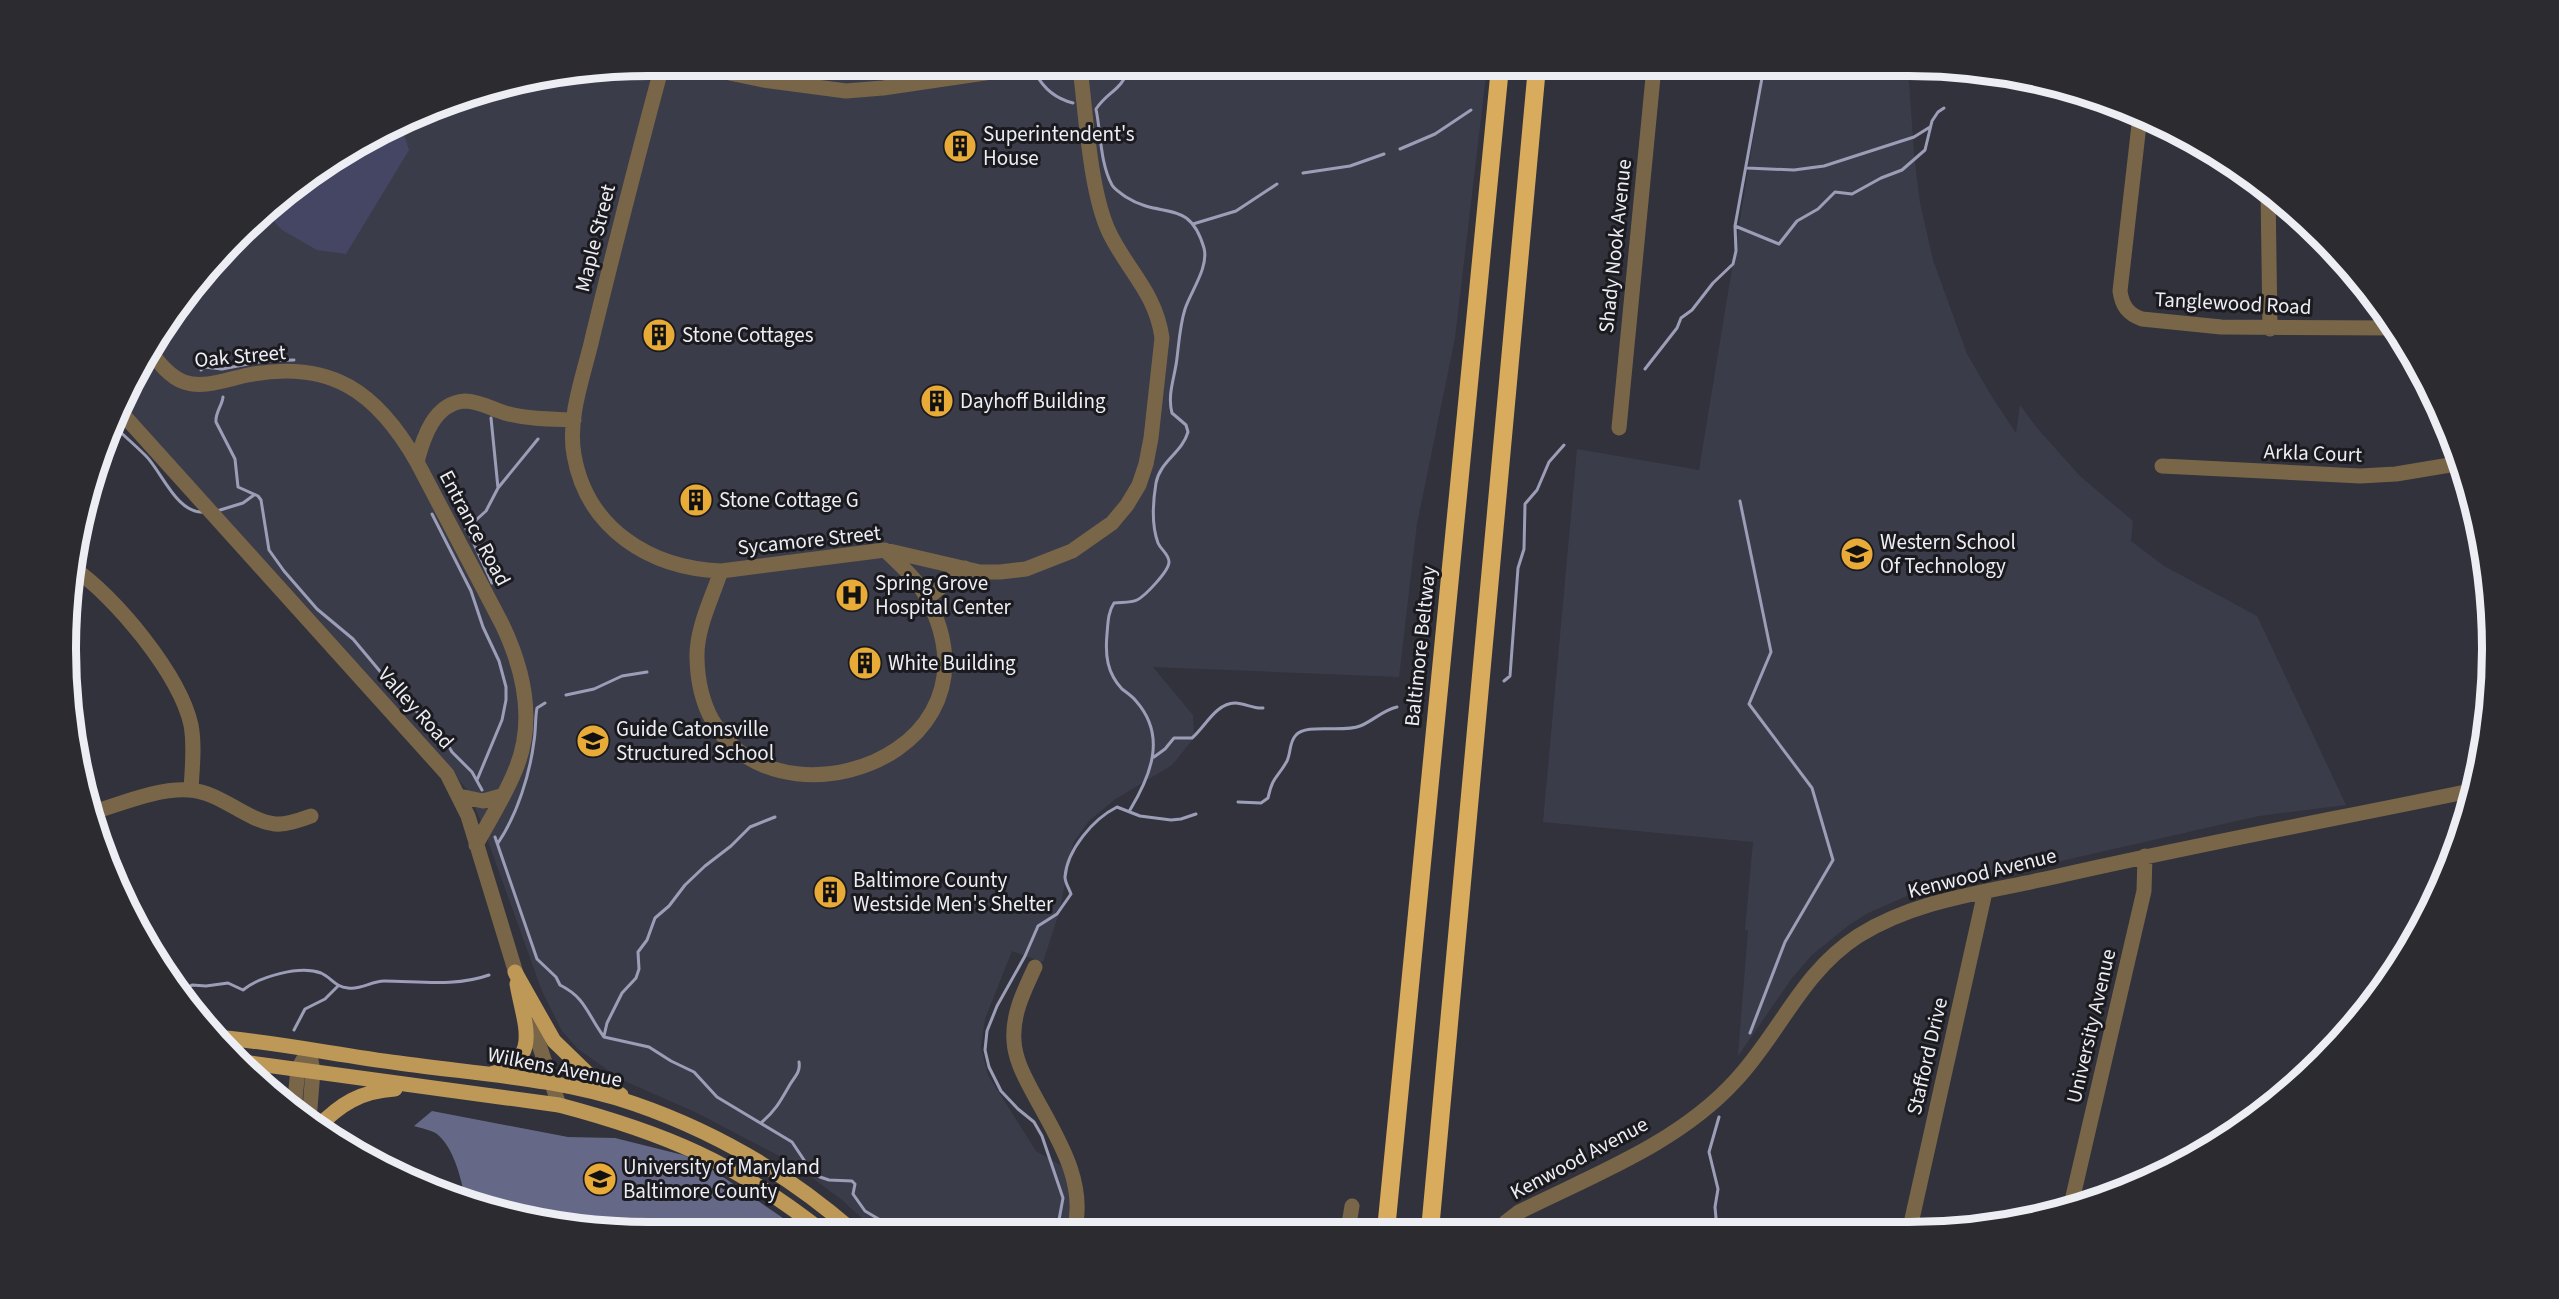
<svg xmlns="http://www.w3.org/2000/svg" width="2559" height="1299" viewBox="0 0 2559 1299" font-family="'Source Sans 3',sans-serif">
<rect width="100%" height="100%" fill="#31323c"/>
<path fill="#3b3c4a" d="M650,66L1487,67L1455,338L1417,524L1399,677L1153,667L1193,715L1194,738L1172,765L1114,800L1089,821L1073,843L1059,913L1043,962L1012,951L985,1019L981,1047L988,1075L1036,1151L1067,1169L1072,1192L1068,1231H876L842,1200L791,1162L695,1112L622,1080L578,1049L562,1031L542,991L480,819L467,790L440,756L122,404L164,326L211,265L294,187L358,144L462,97L536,77Z
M1765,67H1908L1914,154L1920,203L1933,260L1967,354L1992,397L2016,433L2020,405L2037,428L2080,476L2133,521L2131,541L2164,566L2257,616L2346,805L2259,816L1907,896L1868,913L1849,925L1811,956L1792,978L1738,1056L1748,930H1745L1753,842L1543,822L1577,449L1699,470Z"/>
<path fill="#454663" d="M401,125L409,150L346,254L317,250L282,230L266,213C306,175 351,147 401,125Z"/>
<path fill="#666888" d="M432,1111L568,1137L615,1138L683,1155L704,1164L802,1231C690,1232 573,1241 466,1201C461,1180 455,1149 437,1134C431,1130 420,1128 414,1126Z"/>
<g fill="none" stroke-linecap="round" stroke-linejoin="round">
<path stroke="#9c9eb8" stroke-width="3" d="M1036,74C1044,89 1057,99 1073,103
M1400,149L1435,134L1471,110
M1747,168L1794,170L1824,166L1914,137L1930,127
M1303,173L1350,166L1384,154
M1193,224L1236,211L1277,184
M1735,226L1779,244L1797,221L1818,209L1835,192L1852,194L1881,178L1902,170L1925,150L1932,121L1938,112L1944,108
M1645,369L1677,328L1681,318L1692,310L1713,283L1733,264L1736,251L1735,226L1764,67
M201,370L204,367L222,369L264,361L294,360
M223,397C222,406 215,413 216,422L235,459L238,487L258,496L261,500L269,550L284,571L317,609L353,639L399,694L445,740L452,752L472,772L482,790
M491,418L498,488
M112,424C123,435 135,445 146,456C162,472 177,515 205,512
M442,474L492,583
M1740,501L1771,652L1749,704L1812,788L1833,860L1785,942L1750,1033
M217,511L243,503L254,495
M432,514L471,591L483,627L499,661L506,687V700L502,720L477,780
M466,529L486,511L498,488L538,439
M1504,681L1510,676L1518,568L1524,549L1525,504L1537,490L1549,462L1564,445
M566,695L594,689L622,676L647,672
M1154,757L1165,749L1174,738H1192C1205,727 1216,703 1235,703C1245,703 1253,709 1263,708
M1238,802L1261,803L1268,798C1273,775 1277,779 1287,761C1291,753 1289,742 1296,735C1306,723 1343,733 1360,726C1373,721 1383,710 1397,707
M1130,810C1151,775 1167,736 1136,701C1132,696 1127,693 1122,689C1107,673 1105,655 1107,634C1108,623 1108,612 1114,603C1121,602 1131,603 1137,600C1145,596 1169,571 1169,562C1169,554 1161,550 1158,543C1151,524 1153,501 1156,483C1160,461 1182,453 1188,432L1186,425L1172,413C1167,394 1175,377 1177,358C1179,342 1180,325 1185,309C1191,291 1209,267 1204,248C1189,197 1162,220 1126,197C1121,193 1115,190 1112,185C1100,163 1101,133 1096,109C1109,90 1121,92 1130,66
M495,837L537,959L556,977L560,985C586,998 587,1014 604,1037L649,1047L671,1061L694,1072L717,1097L792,1142L806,1163L820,1177L829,1180L852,1181L855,1184L853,1194L865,1211L899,1231
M498,843C517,815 530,774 534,741C536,730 535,718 537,708L545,703
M182,997L185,989L192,985L206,986L228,983L243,990C259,977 299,965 321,973C332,978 335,987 348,988C362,990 371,981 384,981C417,981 456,987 489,975
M294,1030L305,1009L325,999L338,986
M604,1036L607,1023L622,993L636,978L639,969L638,952L647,940L655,918L669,906L685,885L705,866L731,846L750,827L775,817
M260,1075L270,1089
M762,1122C775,1111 780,1102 788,1088C793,1078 801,1073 799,1062
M1717,1229L1715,1207L1718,1189L1709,1152L1719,1117
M1057,1231L1063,1198L1042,1136L1034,1122L1018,1109L1001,1091L989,1067L985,1050L987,1031L997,1006L1025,956L1038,926L1057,914L1071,894C1069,888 1065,883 1065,877C1067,850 1093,819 1117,807L1140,816L1171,820L1181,819L1196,814"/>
<path stroke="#796648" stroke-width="15" d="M662,66C638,155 615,245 593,335C585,372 567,416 574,455C587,529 650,568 721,571L885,550L980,572H1000L1026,569L1072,551L1112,523L1127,505L1139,485L1146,464L1151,438L1162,338C1156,293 1127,270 1109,232C1090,192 1086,114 1080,68
M696,66L763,80L846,91L883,88L1012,69L1110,66
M2140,116L2120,291C2122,306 2128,314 2142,319L2221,327L2393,328
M2268,190L2270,329
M150,351C159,363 170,377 184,382C204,389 228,379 248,375C331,359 377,392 417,462
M119,410L447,774L468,816L519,983
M1619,428L1654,67
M2162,466L2360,476L2396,474L2462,463
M73,568C115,596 180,675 191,725C195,746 192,769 191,790
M721,571C712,598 696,629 697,658C701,856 1023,779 927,598C917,579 900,565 885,550
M927,598L965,568
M459,796L483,801L501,796
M90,813C121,804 157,788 189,790C221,792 245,820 275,824C287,825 300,820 311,816
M476,845C489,821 505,796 515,771C536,722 524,670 502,624L417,462C423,438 434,403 465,401C479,401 492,409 505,413C527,419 550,419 574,420
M1035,967C1024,991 1012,1014 1014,1041C1015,1058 1023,1074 1031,1089C1053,1131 1088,1180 1074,1231
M527,1008L559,1105
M309,1050L313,1071L309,1121
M294,1109L298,1069L303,1060
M2071,1205L2144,891L2145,856
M1910,1228L1985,892
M1503,1229L1506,1222L1519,1212C1593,1175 1679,1143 1736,1080C1780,1033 1801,973 1858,936C1917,899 1988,892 2054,877C2194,845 2335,819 2475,790
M1348,1230L1352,1206"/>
<path stroke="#bd9857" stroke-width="15" d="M515,972L554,1041L587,1073L621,1095
M215,1037C276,1042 337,1055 399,1063C477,1074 560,1078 635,1104C716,1132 789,1175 853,1231
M236,1061L559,1105C665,1133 736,1163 822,1231
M491,1074C543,1060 524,1025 517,984
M317,1128C340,1104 361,1091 395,1089"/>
<path stroke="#d9ab5c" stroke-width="18" d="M1386,1230L1500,67
M1430,1230L1537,67"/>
</g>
<defs>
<symbol id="building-disc" viewBox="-11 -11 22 22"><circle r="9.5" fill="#e8ab37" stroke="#1a1a1f"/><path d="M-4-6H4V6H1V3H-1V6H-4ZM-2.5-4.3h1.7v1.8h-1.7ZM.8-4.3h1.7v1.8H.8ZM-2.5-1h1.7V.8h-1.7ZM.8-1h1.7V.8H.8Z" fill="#111"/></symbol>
<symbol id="school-disc" viewBox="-11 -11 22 22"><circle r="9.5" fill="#e8ab37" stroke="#1a1a1f"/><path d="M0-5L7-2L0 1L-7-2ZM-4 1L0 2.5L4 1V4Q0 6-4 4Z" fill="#111"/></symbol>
<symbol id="hospital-disc" viewBox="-11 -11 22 22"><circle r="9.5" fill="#e8ab37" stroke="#1a1a1f"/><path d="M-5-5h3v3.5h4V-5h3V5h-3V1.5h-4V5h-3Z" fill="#111"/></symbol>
<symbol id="university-disc" viewBox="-11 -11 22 22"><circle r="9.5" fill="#e8ab37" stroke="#1a1a1f"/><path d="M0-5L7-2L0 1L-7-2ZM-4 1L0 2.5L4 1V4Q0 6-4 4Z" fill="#111"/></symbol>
</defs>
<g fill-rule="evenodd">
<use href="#building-disc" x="941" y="127" width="38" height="38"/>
<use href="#building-disc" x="640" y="316" width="38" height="38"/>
<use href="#building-disc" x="918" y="382" width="38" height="38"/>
<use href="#building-disc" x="677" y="481" width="38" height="38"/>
<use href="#school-disc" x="1838" y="535" width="38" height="38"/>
<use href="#hospital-disc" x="833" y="576" width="38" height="38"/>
<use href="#building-disc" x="846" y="644" width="38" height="38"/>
<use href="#school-disc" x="574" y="722" width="38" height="38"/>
<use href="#building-disc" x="811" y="873" width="38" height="38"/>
<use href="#university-disc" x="581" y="1160" width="38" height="38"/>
</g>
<g text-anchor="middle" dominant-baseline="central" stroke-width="6" stroke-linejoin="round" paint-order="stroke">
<g font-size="21" fill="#ededf4" stroke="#1a1a1f" text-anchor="start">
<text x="983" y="134">Superintendent's<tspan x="983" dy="24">House</tspan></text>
<text x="682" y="335">Stone Cottages</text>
<text x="960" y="401">Dayhoff Building</text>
<text x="719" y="500">Stone Cottage G</text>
<text x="1880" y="542">Western School<tspan x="1880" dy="24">Of Technology</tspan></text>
<text x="875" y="583">Spring Grove<tspan x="875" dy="24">Hospital Center</tspan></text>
<text x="888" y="663">White Building</text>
<text x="616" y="729">Guide Catonsville<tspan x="616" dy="24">Structured School</tspan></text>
<text x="853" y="880">Baltimore County<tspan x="853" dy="24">Westside Men's Shelter</tspan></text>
<text x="623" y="1167">University of Maryland<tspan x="623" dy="24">Baltimore County</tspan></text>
</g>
<g font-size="21" fill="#ededf4" stroke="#1a1a1f">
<text transform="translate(595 238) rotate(-76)">Maple Street</text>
<text transform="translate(1615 246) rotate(-84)">Shady Nook Avenue</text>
<text transform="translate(2233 303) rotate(3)">Tanglewood Road</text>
<text transform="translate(240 356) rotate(-5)">Oak Street</text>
<text transform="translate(2313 453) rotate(2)">Arkla Court</text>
<text transform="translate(475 528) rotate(62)">Entrance Road</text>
<text transform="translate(809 540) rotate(-6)">Sycamore Street</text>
<text transform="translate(1420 646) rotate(-84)">Baltimore Beltway</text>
<text transform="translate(416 708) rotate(48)">Valley Road</text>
<text transform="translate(1982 873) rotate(-14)">Kenwood Avenue</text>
<text transform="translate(2091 1026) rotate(-77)">University Avenue</text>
<text transform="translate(1927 1056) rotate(-77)">Stafford Drive</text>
<text transform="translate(555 1067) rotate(11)">Wilkens Avenue</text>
<text transform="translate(1579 1158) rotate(-28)">Kenwood Avenue</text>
</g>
</g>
<path d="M0 0H2559V1299H0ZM649 76H1909A573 573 0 0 1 2482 649V649A573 573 0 0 1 1909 1222H649A573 573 0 0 1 76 649V649A573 573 0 0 1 649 76Z" fill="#2b2b30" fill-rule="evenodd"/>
<path fill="none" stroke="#ededf4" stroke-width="8" d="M649 76H1909A573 573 0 0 1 2482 649V649A573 573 0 0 1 1909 1222H649A573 573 0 0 1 76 649V649A573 573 0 0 1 649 76Z"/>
</svg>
